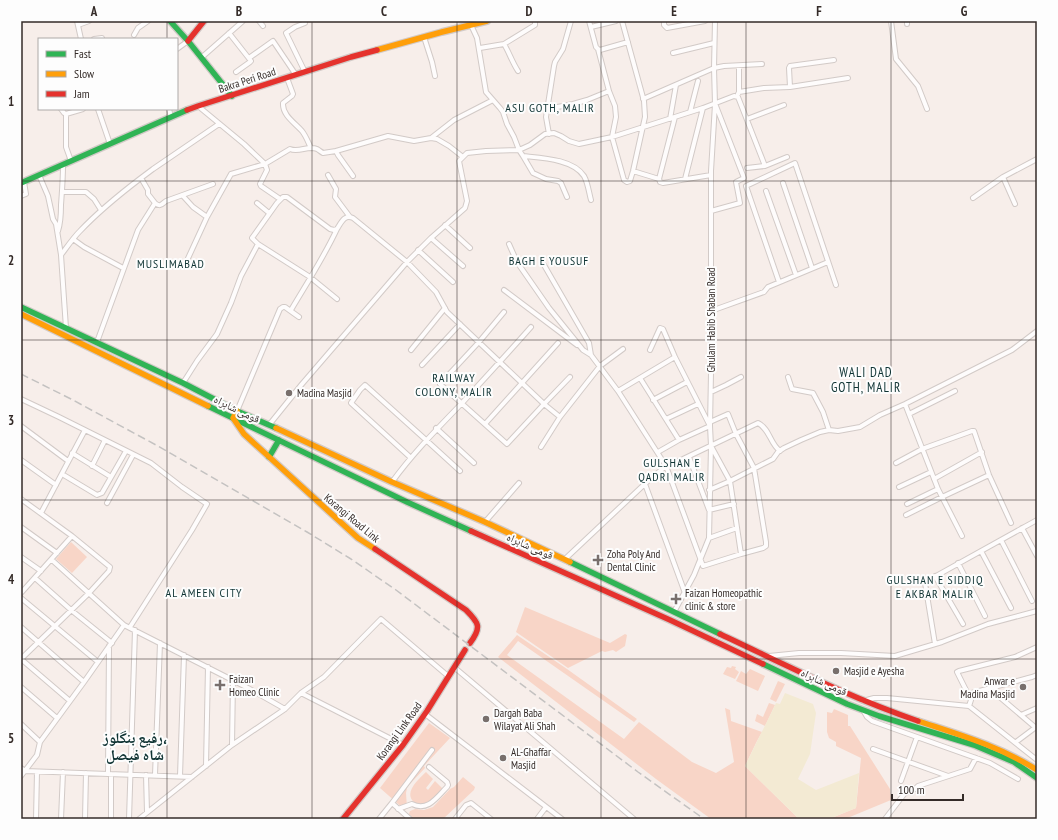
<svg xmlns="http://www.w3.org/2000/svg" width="1058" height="840" viewBox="0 0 1058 840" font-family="'PT Sans Narrow','Noto Naskh Arabic',sans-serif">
<rect width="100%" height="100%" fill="#f7eeea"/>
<path fill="#f8d5c7" d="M71,542L87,557L72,573L56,559Z
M525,607L610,643L625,634L627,635L625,646L616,652L613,650L605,652L602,651L568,668L516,632Z
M517,635L567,669L637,719L634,722L518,641L507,655L624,739L639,722L692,762L716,773L734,762L725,708L730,710L731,721L762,732L757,741L745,766L799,819H711L656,779L498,657Z
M732,666L736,667L735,669L739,672L735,679L723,674L727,667L731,668Z
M750,669L765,676L758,691L736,681L741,671L746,674Z
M778,681L785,684L776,702L770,699Z
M769,703L775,705L765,726L755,721L757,714L763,717Z
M834,709L848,715V726H850L890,789L891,800L845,819H829L856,808L861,758L836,746V742L829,738L827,732V712L832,713Z
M429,723L450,738L424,766L425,768L409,785L407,788L406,793L407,808L405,810L380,788Z
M426,772L433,779L426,788L428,790L435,781L443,789C439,793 433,801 427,804C424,805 418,805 415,803C402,793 419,779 426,772Z
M463,777L475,787L474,790L443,819H414L409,814L410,811L415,809L424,810L433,807L450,789L454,787Z"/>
<path fill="#f3ead3" d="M785,693L813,704L816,713L810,754L798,779L816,790L859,773L856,808L829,819H799L745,766C755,745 765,726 775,705L776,703L780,704Z"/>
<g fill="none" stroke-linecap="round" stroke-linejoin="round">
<defs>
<path id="street" d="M77,21L81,39
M259,21L263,26
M589,21L596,47L598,49L600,50L628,42
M664,21V25L667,28L705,21
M891,21L896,59L918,86L927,109
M907,21V24
M78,25L89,21
M471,25L477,38L486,92L500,108L503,112L507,124L514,137L519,150L523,156C542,158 573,159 584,176C588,183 589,193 591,200
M591,27L616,21
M229,33L251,61L250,62L236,72
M134,35L138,28L148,21
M424,37L432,62L435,76
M94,39L102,38
M504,44C509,52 512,62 518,71
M480,48L504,44L535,25V21
M177,49L188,41
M598,49L609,91L615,106L616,117L612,137L624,180L627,182L630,181L633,171L645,117L644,101L622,21
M673,53L714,43
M201,58L243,21
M249,58L273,41L296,75
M305,72L286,33L295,27L305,23V21
M287,78L293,94L292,96L283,103C282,115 295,123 302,131C306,136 308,142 311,148
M790,87L789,68L790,66L834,60
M739,92L764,88L790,87L848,78
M738,94L739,92V66
M643,99L714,68L724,66L762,64
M198,106L244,144L265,164L267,170L260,184L261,186L280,199
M61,109L64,113L66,114L83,109
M98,109L110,144
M169,109L171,117
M547,109L573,104L587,100L609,91
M690,112L698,81
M66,114V147L71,161
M670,119L676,85
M747,119L784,105
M549,134L546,117L554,66L555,62L563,49L571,21
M431,138L454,120L493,100
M523,156L533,173L546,179L558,181L561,183L567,197
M747,168L765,166L787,157
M633,171L659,179L660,182L663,183L711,175
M39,175L48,196L53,219L56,224L61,255
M328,175L336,189L335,197L350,217
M353,176L338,155L336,151L388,136L414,141L431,138L437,139L449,146L463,157
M1003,177L1015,204
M141,178L153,169L219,124
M659,179L675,117
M685,179L703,108
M783,183L812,268
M766,191L796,275
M62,192H86L94,199L101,210
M21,196L26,194L24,182
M183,196L193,207L207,217
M973,198L1003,177L1037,159
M155,203C160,207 161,205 166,201L213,184
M257,203L269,213
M711,211L740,203L736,182L744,178L716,106
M445,225L470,248
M58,231C61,222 61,213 61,205C62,191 63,179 63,165
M431,238L463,266
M73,239L84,247L123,268
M509,244L517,262L549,308L583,350L591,355L618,391L666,466L703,566L741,554L763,548L766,546V542L754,468L736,434L728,414L710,422
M418,250L453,282
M544,265L589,343L591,355
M184,267L207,217L231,174L265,164L290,149C299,153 308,145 317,149C319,150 321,152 323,153L336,151
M779,282L746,186L795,163L836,285
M504,290L577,345
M337,299L310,277L258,244L252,238L277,203L283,197H287L330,229L334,230L337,229C341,223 344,214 353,218L407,262L431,238L465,208L467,201L459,161L467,153L486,151L519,150L530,145L545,134L554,133L561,136L569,141L579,144L612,137L703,108L734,96L738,97L765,166
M291,310C307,283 324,257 337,229
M711,311L764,292L768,287L828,262
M504,312L479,342L440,384L507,444L544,404L570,377
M66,328L61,255C67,247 73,238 80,231C99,211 120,194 141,178L148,190V194L155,203L138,230L97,342
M411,350L445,308
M650,350L660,328L663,329L675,357L710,426L679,440L658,452
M422,365L460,324
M788,377L792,389L813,393L823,412L829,430
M640,378L679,440
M183,383L197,361L217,334L231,303L241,276L258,244
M618,391L675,357
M711,392L726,385L741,377
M21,399L59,417L151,463L182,487L207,504L192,530L130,627
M653,400L687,382
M905,404L938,489L962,536
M237,411L280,309L283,307H285L299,317
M909,414L955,391
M666,419L698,404
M485,424L558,343
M269,425L302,384L407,262L436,292L447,312L544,404L560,417
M21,426L68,461
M436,428L474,463
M711,446L730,481L741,554
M541,447L560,417L600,366L623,349
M72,453L111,477
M689,457L709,510L734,504
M411,458L351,403L360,390L365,385L426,440L460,471
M21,460L56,485
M896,463L922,449L972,431H974L989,475L1011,523
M92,466L105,440
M62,474L97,495L102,493L126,451
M934,479L982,452
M392,482C413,453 438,428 463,402C486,377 509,352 531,327
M645,484L685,593
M899,487L931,472
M709,490L730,481L773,459L778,452L784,448L801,440L820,432L829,430L838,431L860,427L880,415L905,404L1012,350L1037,331
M21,499L72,536L110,567L109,571L89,593L21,659
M107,503L133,455
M907,504L938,489
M41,513L85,430
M906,515L942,497L989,475
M485,522L519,483
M21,527L57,553
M1022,528L1037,556
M709,538L737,528
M1001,540L1032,601
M981,551L1011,608
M21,557L41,571
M52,560L124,625L248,688L285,709
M564,560L649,480L666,466L683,459L758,423C770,429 770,444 780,451
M958,563L985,616
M935,576L963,624
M35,578L71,610L112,643
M21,593L72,536
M21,598L98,662
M674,612L694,575L709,538L711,446L710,426L711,373V171L715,104L714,68L715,21
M21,627L84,682
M935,644L925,583L927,581L1037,520
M769,656L799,653H841L895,656L942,642L988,624L1037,611
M21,659L70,701
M454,667L634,819
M21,687L57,718
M989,688L1036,728
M301,693L403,745
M968,694L957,672L959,671L1015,657L1037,647
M863,701L874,698H887L969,706L1037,760
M969,706L971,700L968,694L1032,677L1037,675
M863,710L867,717L872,721L990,763L1018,779
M425,714L562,819
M1021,715L1037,708
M21,724L40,742
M1016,742L1036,727
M232,745L233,680
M873,749L948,776
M206,766L208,667
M21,768L25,771L192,777
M108,774L109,646
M146,775L147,812
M155,775L160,643
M21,776L37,755L40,742L84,682L124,625
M180,776L184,655
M901,781L917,737
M392,803L432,750
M398,809L412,804C428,812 437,797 447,787L448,785L447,782L429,767
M36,819L37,772
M61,819L63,772
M85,819L86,773
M111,819V774
M129,819L135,630
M139,819L232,745L285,709L301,693L324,677L381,619L448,676
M379,819L392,803L410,819
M455,819L466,805L471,803L491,819
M537,819L546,807
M885,819L905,793L915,789L918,786L970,769L976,758"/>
<path id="fast" d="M170,21L188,41L232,96
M21,183L187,110
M21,307L183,383L237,411L276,428
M208,406L407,502L471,531
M269,457L279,440
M570,562L720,634
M763,664L847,704L879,716L974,745L1014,762L1037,778"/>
<path id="slow" d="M377,50L442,32L487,21
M21,314L208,406
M237,411L233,418L244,434L358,538L375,549
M276,428L392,482L485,522L570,562
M918,721C960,735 999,746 1037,770"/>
<path id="jam" d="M188,41L204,21
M187,110L198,106L351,57L377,50
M471,531L670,620L763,664
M375,549L466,610C479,623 482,627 470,643
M720,634C786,665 850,698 918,721
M343,819L403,745L427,711L465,650"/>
</defs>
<use href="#street" stroke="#d2cac7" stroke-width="6"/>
<use href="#fast" stroke="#d2cac7" stroke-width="8"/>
<use href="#slow" stroke="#d2cac7" stroke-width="8"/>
<use href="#jam" stroke="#d2cac7" stroke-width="8"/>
<use href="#street" stroke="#fefcfc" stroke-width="4"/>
<use href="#fast" stroke="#30b455" stroke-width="5.5"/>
<use href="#slow" stroke="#ff9f0a" stroke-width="5.5"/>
<use href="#jam" stroke="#e5322d" stroke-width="5.5"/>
<path stroke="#c4c2c1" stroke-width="1.5" stroke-dasharray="8 4" stroke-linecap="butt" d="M21,374L71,399L156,445L307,532L351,559L396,590L638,772L704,819"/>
</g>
<path fill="none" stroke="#342b28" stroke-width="1" stroke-opacity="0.55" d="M167,21V39M312,21V819M457,21V819M601,21V819M746,21V819M891,21V819M167,109V819M21,181H1037M21,340H1037M21,500H1037M21,659H1037"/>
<g fill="#786f6c" stroke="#fdfdfd" stroke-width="1.5">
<circle cx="289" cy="393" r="4"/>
<path d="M596 554h4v4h4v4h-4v4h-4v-4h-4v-4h4z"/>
<path d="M674 593h4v4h4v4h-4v4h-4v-4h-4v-4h4z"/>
<circle cx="836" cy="671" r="4"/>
<path d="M218 679h4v4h4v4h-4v4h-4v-4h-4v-4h4z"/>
<circle cx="1023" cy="687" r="4"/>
<circle cx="486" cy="719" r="4"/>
<circle cx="503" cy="758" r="4"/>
</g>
<g text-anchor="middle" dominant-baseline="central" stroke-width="4" stroke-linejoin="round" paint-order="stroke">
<g font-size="11" fill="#342b28" stroke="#fdfdfd">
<text transform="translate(247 80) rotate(-18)">Bakra Peri Road</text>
<text transform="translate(711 320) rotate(-90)">Ghulam Habib Shaban Road</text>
<text transform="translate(237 409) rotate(26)">قومی شاہراہ</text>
<text transform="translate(352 518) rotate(40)">Korangi Road Link</text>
<text transform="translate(530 546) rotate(24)">قومی شاہراہ</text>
<text transform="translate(824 682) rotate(25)">قومی شاہراہ</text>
<text transform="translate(399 731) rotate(-54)">Korangi Link Road</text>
</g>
<g font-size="11" fill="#342b28" stroke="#fdfdfd" text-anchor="start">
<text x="297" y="393">Madina Masjid</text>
<text x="607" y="554">Zoha Poly And<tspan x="607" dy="13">Dental Clinic</tspan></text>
<text x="685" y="593">Faizan Homeopathic<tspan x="685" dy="13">clinic &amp; store</tspan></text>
<text x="844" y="671">Masjid e Ayesha</text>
<text x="229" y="679">Faizan<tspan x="229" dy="13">Homeo Clinic</tspan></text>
<text x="1015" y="681" text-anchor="end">Anwar e<tspan x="1015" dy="13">Madina Masjid</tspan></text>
<text x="494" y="713">Dargah Baba<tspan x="494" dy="13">Wilayat Ali Shah</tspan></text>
<text x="511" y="752">AL-Ghaffar<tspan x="511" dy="13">Masjid</tspan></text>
</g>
<g font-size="12" letter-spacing="1" fill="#0f3333" stroke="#fdfdfd">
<text x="550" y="107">ASU GOTH, MALIR</text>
<text x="549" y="260">BAGH E YOUSUF</text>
<text x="171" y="263">MUSLIMABAD</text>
<text x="454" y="377">RAILWAY<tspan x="454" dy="14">COLONY, MALIR</tspan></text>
<text x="672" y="462">GULSHAN E<tspan x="672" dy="14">QADRI MALIR</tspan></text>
<text x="935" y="579">GULSHAN E SIDDIQ<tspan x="935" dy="14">E AKBAR MALIR</tspan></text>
<text x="204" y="592">AL AMEEN CITY</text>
</g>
<g font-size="13" letter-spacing="1" fill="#0f3333" stroke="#fdfdfd">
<text x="866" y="372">WALI DAD<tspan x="866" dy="15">GOTH, MALIR</tspan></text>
</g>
<g font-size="15" font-weight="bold" fill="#0f3333" stroke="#fdfdfd">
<text x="135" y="737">رفیع بنگلوز،<tspan x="135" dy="17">شاہ فیصل</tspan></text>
</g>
</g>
<rect width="1058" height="840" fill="none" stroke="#fdfdfd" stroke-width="44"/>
<rect x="38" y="38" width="140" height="72" fill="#fdfdfd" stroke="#ada9a8"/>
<rect x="46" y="51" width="20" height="6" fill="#30b455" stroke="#ada9a8"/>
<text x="74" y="58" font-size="12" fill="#342b28">Fast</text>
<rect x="46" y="71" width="20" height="6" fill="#ff9f0a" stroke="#ada9a8"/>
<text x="74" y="78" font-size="12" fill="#342b28">Slow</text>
<rect x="46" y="91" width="20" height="6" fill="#e5322d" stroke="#ada9a8"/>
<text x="74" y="98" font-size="12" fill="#342b28">Jam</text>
<path d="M892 794v6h71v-6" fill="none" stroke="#342b28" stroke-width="2"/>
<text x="898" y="794" font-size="12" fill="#342b28" stroke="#fdfdfd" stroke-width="3" paint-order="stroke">100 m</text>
<rect x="22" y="22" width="1014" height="796" fill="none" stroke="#342b28" stroke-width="1.5"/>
<g font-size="13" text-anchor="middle" font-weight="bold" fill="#342b28">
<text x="94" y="16">A</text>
<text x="239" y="16">B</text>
<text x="384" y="16">C</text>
<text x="529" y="16">D</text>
<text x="674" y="16">E</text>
<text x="819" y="16">F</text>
<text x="964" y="16">G</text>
<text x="11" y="106">1</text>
<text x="11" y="265">2</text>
<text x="11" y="425">3</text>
<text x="11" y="584">4</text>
<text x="11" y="743">5</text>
</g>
</svg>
